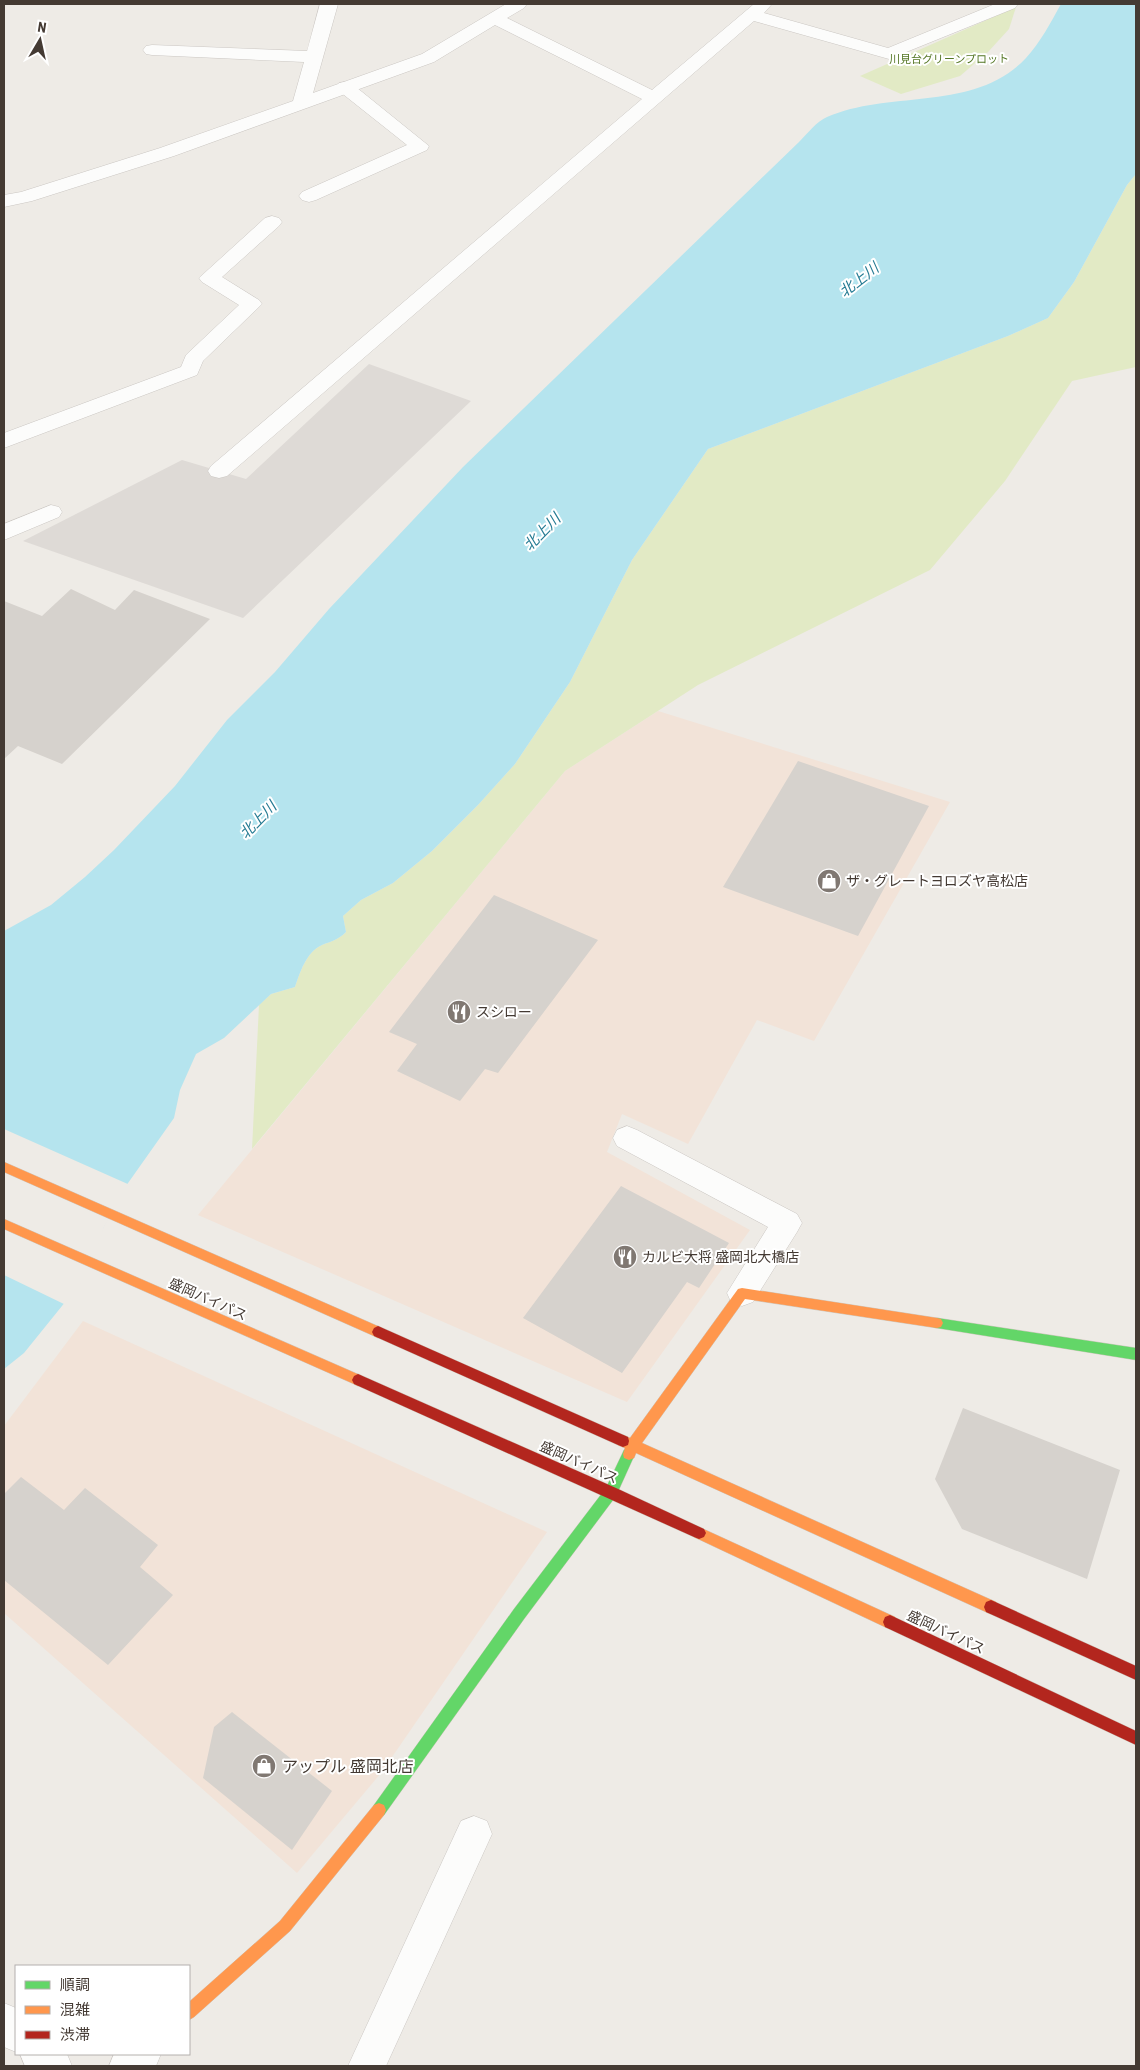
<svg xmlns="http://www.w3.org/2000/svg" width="1140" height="2070" viewBox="0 0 1140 2070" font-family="'Roboto Condensed','Noto Sans JP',sans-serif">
<rect width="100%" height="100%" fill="#eeebe6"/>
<g fill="#f2e3d8">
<polygon points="658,711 950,802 814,1041 757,1020 688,1144 622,1114 607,1152 750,1230 627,1402 198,1215 565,771"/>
<polygon points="83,1321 547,1532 381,1773 297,1873 4,1613 4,1426"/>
</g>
<g fill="#e2eac5">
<polygon points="1016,7 1009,29 988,52 960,76 901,94 860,76"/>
<path d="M1136,174V367L1072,381L1005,481L930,570L698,685L565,771L252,1149L259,1005L271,994L295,987C300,973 306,952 322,945C332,941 338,940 346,932L343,916L361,900L393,883L432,851L478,805L515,764L570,682L632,560L708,449L1008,336L1048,318L1074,282L1127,185Z"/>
</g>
<polygon fill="#dedad6" points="369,364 471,401 243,618 23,541 182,460 246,479"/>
<path fill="#b5e4ee" d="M1061,4H1136V174L1127,185L1074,282L1048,318L1008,336L708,449L632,560L570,682L515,764L478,805L432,851L393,883L361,900L343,916L346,932C338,940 332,941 322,945C306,952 300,973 295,987L271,994L224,1038L196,1054L180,1090L174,1118L121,1193L66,1301L24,1353L4,1369V931L51,905L85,877L114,850L175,786L227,720L275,672L329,609L463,467L799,142C807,134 817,121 827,117C891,89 974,113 1026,58C1040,43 1051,22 1061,4Z"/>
<polygon fill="#eeebe6" points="4,1129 130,1185 104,1227 91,1268 66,1305 4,1275"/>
<g fill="#d6d2cd">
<polygon points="71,589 115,610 134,590 210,619 62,764 18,746 4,759 4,601 42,616"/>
<polygon points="798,761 929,806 858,936 723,887"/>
<polygon points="494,895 598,940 498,1073 485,1069 460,1101 397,1071 417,1044 389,1032"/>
<polygon points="621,1186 729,1243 699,1288 687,1282 622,1373 523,1318"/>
<polygon points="963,1408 1120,1470 1087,1579 962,1529 935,1479"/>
<polygon points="21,1477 64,1510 85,1488 158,1545 140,1567 173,1595 108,1665 4,1580 4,1494"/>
<polygon points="232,1712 332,1791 292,1850 203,1778 214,1727"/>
</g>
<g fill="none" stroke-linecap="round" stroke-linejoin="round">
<g stroke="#cbc7c3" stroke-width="1">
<g id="lane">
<polygon points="345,82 351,83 429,146 427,150 316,200 309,202 302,200 299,196 302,192 407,145 339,91 336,87 339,83"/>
<polygon points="474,1816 487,1821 492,1834 386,2066 348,2066 461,1821"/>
<polygon points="4,2003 16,2008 16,2052 4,2047"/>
<polygon points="20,2054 67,2054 72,2066 25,2066"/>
</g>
</g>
<g stroke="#cbc7c3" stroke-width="1">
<g id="street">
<polygon points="320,4 338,4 313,93 422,54 506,4 527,4 524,8 507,18 652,90 754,4 772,4 764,13 888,48 995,4 1018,4 1015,8 889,59 754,21 227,476 219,478 211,476 208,471 211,466 642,99 495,25 434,62 174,156 32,201 4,207 4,195 21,192 160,148 293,101 304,62 152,55 146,54 143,50 146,46 152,45 307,51"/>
<polygon points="272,216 279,218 282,222 279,226 222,277 259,300 262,304 203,361 197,375 4,448 4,433 181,367 186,355 239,305 202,282 199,278 265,218"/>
<polygon points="51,505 59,507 62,512 59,517 4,540 4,524"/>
<polygon points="627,1126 637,1130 797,1214 802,1223 797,1232 753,1302 742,1306 731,1302 727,1293 768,1227 617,1146 613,1138 617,1130"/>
<polygon points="114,2054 161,2054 156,2066 109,2066"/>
</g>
</g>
<g stroke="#cfc8be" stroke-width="1">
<g id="fast">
<polygon points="937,1318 1136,1348 1136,1360 937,1328 933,1327 931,1323 933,1319"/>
<polygon points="629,1448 634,1450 635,1454 616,1496 524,1619 384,1815 379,1817 374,1815 372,1810 374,1805 514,1609 606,1488 624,1450"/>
</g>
</g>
<g stroke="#cfc8be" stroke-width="1">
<g id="slow">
<polygon points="4,1162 382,1328 384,1332 382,1336 378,1338 374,1336 4,1172"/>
<polygon points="4,1219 362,1376 364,1380 362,1384 358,1386 354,1384 4,1229"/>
<polygon points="742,1288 937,1318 941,1319 943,1323 941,1327 937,1328 745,1299 642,1443 996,1602 998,1607 996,1612 991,1614 986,1612 636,1453 634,1458 629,1460 624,1458 623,1454 625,1448 618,1445 617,1441 618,1437 623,1435 630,1438 738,1289"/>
<polygon points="699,1527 895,1617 897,1622 895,1627 890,1629 885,1627 694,1537 692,1533 694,1529"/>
<polygon points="379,1803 384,1805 386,1810 384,1815 290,1931 194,2017 189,2020 189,2002 280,1921 374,1805"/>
</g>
</g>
<g stroke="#cfc8be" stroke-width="1">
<g id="jam">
<polygon points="378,1326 628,1437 629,1441 628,1445 623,1447 618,1445 374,1336 372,1332 374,1328"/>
<polygon points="358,1374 616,1488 704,1529 706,1533 704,1537 699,1539 694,1537 354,1384 352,1380 354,1376"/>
<polygon points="991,1600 1136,1666 1136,1680 986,1612 984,1607 986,1602"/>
<polygon points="890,1615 1136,1731 1136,1745 885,1627 883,1622 885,1617"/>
</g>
</g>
<use href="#lane" fill="#fcfcfb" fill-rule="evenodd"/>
<use href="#street" fill="#fcfcfb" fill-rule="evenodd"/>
<use href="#fast" fill="#63d668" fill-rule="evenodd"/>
<use href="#slow" fill="#ff974d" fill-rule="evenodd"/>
<use href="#jam" fill="#b3261e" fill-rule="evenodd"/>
</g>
<defs>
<g id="shop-disc" transform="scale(1.25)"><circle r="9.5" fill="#807872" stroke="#fff"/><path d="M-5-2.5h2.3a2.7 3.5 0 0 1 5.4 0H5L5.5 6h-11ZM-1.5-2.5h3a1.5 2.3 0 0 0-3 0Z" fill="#fff"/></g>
<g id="restaurant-disc" transform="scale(1.25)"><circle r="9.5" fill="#807872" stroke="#fff"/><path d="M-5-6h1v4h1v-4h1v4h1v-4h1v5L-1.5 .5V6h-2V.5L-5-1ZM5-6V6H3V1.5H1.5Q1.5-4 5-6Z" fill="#fff"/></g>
</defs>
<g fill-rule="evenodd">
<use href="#shop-disc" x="829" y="881"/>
<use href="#restaurant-disc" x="459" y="1012"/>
<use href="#restaurant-disc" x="625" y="1257"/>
<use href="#shop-disc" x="264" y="1766"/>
</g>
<g text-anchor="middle" stroke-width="4" stroke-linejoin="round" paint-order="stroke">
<g font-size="11" fill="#557725" stroke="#fff">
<text x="949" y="63">川見台グリーンプロット</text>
</g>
<g font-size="14" fill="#443a33" stroke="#fff" text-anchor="start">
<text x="846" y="886">ザ・グレートヨロズヤ高松店</text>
<text x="476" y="1017">スシロー</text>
<text x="642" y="1262">カルビ大将 盛岡北大橋店</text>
</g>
<g font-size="14" fill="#443a33" stroke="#fff">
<text transform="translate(208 1299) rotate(24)" y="5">盛岡バイパス</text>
<text transform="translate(579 1462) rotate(24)" y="5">盛岡バイパス</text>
<text transform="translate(946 1632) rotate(25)" y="5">盛岡バイパス</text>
</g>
<g font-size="15" font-style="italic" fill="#257b93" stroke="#fff">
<text transform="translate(859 280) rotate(-38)" y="5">北上川</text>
<text transform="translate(542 532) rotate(-45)" y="5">北上川</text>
<text transform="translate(258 820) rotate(-45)" y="5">北上川</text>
</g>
<g font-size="16" fill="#443a33" stroke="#fff" text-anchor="start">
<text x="282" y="1772">アップル 盛岡北店</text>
</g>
</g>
<rect width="1140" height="2070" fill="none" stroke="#443a33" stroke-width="10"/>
<rect x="15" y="1965" width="175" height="90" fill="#ffffff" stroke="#b4b0ad"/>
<rect x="25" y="1981" width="25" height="8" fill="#63d668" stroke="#b4b0ad"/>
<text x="60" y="1990" font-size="15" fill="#443a33">順調</text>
<rect x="25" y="2006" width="25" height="8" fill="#ff974d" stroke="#b4b0ad"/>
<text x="60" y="2015" font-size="15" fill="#443a33">混雑</text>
<rect x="25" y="2031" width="25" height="8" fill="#b3261e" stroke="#b4b0ad"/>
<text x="60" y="2040" font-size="15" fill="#443a33">渋滞</text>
<g transform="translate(40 40) rotate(9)" stroke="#ffffff" stroke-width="4" paint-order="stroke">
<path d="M0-4L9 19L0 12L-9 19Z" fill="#443a33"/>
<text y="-8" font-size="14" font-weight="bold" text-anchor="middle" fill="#443a33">N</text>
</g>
</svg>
